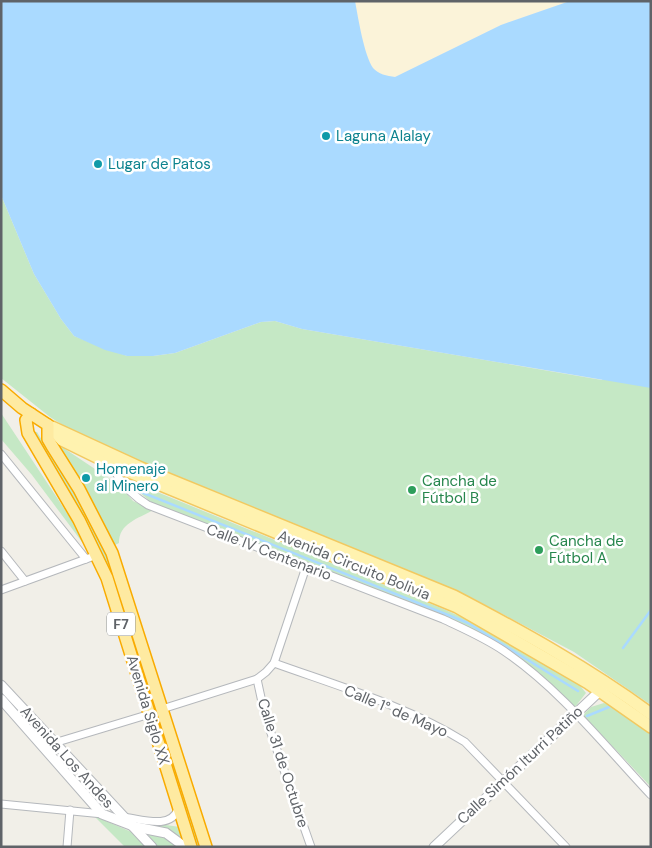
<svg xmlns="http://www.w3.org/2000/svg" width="652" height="848" viewBox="0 0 652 848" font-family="'DM Sans',sans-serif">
<rect width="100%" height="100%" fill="#f1efe8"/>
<g fill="#c5e8c5">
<polygon points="1,195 34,274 61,319 74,336 127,356 153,356 175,353 261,322 275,321 302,329 602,380 651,269 651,705 574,652 472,598 85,439 50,417 1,378"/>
<polygon points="1,413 85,540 85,543 82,542 32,475 1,439"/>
<polygon points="35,432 37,432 83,507 115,570 200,847 195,847 109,573"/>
<path d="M62,447L119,485L133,501L153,510C138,519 119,523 119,543L113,546L60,448Z"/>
<polygon points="135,483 441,608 473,622 578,683 586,693 575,707 520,657 486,636 440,615 151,502 132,486"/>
<polygon points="604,703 615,707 651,734 651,787 583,715 591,707"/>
<polygon points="94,816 134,833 147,847 125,847"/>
<polygon points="138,821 180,827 185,842 172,832 135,824"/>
<polygon points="148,834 170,839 180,847 155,847"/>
</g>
<path fill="#fbf3d9" d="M355,1H570L501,25L395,77C387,76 378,74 373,68C364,55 358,17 355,1Z"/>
<path fill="#aadaff" d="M1,1H355C358,17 364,55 373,68C378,74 387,76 395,77L501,25L570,1H651V388L302,329L275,321L261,322L175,353L153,356H127L105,350L74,336L61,319L34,274L1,195Z"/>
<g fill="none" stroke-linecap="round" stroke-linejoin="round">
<g stroke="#aadaff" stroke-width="2.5">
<polyline points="141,492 468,623 578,691"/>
<polyline points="623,648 651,610"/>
<polyline points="587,716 609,707"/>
</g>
<g stroke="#b5b8bc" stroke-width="9">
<g id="minor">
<polyline points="1,454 86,559"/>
<path d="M119,464L116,473C122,485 136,498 148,505L443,619C464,629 485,638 504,651C561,690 604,745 651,795"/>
<polyline points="1,551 25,581"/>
<polyline points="1,590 97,555"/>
<path d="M274,663C338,686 407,706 465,742L566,847"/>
<polyline points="257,679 265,716 311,847"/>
<polyline points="162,709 257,679 266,672 274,663 306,567"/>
<polyline points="54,743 150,714"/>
<polyline points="1,804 103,814"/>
<path d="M123,817C141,819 171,830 178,809"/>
<polyline points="67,847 70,810"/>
</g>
</g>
<g stroke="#b5b8bc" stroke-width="11">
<g id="tertiary">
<polyline points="1,685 152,847"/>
<polyline points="1,699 102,814 136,827 166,833 185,847"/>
<polyline points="434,847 603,688"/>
</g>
</g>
<g stroke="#f2c960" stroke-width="14">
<g id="primary">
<polyline points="48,425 62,440 117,467 457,607 588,683 651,727"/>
<path d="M52,427L141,468L454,596C521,631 590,669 651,714"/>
</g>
</g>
<g stroke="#f9ab00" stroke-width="14">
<g id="trunk">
<polyline points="1,390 22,408 48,425 48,439 52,446 79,489 112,553 206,847"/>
<polyline points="31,414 26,420 28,433 79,520 107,578 191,847"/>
</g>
</g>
<use href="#minor" stroke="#fff" stroke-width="7"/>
<use href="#tertiary" stroke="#fff" stroke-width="9"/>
<use href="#primary" stroke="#fff2af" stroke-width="11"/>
<use href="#trunk" stroke="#feeaa1" stroke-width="11"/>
</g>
<g fill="#0f9aa8" stroke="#fff" stroke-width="2">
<circle cx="326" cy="136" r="5"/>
<circle cx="98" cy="164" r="5"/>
<circle cx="86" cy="478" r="5"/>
</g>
<g fill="#2e9e5b" stroke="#fff" stroke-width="2">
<circle cx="412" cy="490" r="5"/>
<circle cx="539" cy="550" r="5"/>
</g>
<g text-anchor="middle" stroke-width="5" stroke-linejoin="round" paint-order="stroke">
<rect fill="#fff" stroke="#8f9295" stroke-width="1" x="107" y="612.5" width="28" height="23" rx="4"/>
<g font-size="14" font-weight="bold" fill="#5f6368">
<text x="121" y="629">F7</text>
</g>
<g font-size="15" fill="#0d838f" stroke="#fff" text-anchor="start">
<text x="336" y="141">Laguna Alalay</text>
<text x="108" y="169">Lugar de Patos</text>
<text x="96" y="474">Homenaje<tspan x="96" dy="17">al Minero</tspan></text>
</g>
<g font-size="15" fill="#27864d" stroke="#fff" text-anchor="start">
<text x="422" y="486">Cancha de<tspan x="422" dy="17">Fútbol B</tspan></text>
<text x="549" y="546">Cancha de<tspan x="549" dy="17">Fútbol A</tspan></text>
</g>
<g font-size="15" fill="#5f6368" stroke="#fff">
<text transform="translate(269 552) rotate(21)" y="5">Calle IV Centenario</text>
<text transform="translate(354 565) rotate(22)" y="5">Avenida Circuito Bolivia</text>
<text transform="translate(148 710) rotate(73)" y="5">Avenida Siglo XX</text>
<text transform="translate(396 711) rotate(23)" y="5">Calle 1° de Mayo</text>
<text transform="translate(67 757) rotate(48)" y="5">Avenida Los Andes</text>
<text transform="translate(283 763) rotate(72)" y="5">Calle 31 de Octubre</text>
<text transform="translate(520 765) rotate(-43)" y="5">Calle Simón Iturri Patiño</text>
</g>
</g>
<rect width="652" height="848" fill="none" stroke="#5f6368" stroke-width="5"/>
</svg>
